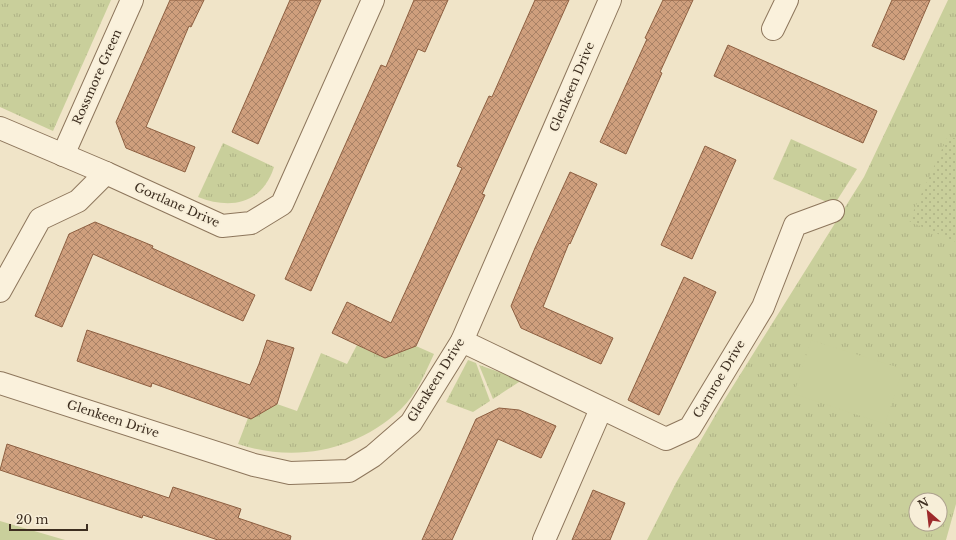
<svg xmlns="http://www.w3.org/2000/svg" width="956" height="540" viewBox="0 0 956 540" font-family="'Libre Baskerville',serif">
<defs>
<pattern id="grass-tufts" width="24" height="20" patternUnits="userSpaceOnUse"><rect width="24" height="20" fill="#c9cf9b"/><path d="M3 7l-1-3M5 7V3M7 7l1-3M15 17l-1-3M17 17v-4M19 17l1-3" fill="none" stroke="#aeb285"/></pattern>
<pattern id="park-dots" width="8" height="8" patternUnits="userSpaceOnUse"><rect width="8" height="8" fill="#c9cf9b"/><path d="M2 2h.1M6 6h.1" fill="none" stroke="#aeb285" stroke-width="1.8" stroke-linecap="round"/></pattern>
<pattern id="building-cross-hatch" width="8" height="8" patternUnits="userSpaceOnUse"><rect width="8" height="8" fill="#cf9f7d"/><path d="M0 0l8 8M0 8l8-8" fill="none" stroke="#a98266"/></pattern>
</defs>
<rect width="100%" height="100%" fill="#f0e4c8"/>
<g fill="url(#grass-tufts)" fill-rule="evenodd">
<polygon points="0,0 111,0 53,131 0,107"/>
<path d="M948,0H956V504L946,540H647L676,483L723,402L864,177ZM916,500H940V524H916Z"/>
<polygon points="791,139 857,169 834,205 773,179"/>
<path d="M223,143L274,167C262,204 231,210 198,197Z"/>
<path d="M357,345L385,358L416,346L434,354C425,373 417,394 401,409C357,451 295,463 238,444L248,418L277,404L297,411L321,353L347,364Z"/>
<polygon points="468,360 476,363 490,401 473,412 446,402"/>
<polygon points="479,365 522,380 493,399"/>
</g>
<polygon fill="url(#park-dots)" points="948,136 956,139 956,242 909,221"/>
<g fill="#c9cf9b">
<polygon points="811,340 903,369 885,424 794,394"/>
<polygon points="0,521 65,540 0,540"/>
</g>
<g fill="url(#building-cross-hatch)" stroke="#8d5f41">
<polygon points="170,0 204,0 191,27 189,26 146,127 195,147 185,172 126,148 116,122"/>
<polygon points="290,0 321,0 258,144 232,132"/>
<polygon points="414,0 448,0 425,52 418,49 311,291 285,279 381,65 386,67"/>
<polygon points="535,0 569,0 482,194 485,195 416,346 385,358 332,333 347,302 391,323 462,168 457,166 489,96 492,97"/>
<polygon points="663,0 693,0 660,72 662,73 626,154 600,142 647,39 645,38"/>
<polygon points="892,0 930,0 904,60 872,46"/>
<polygon points="728,45 877,111 863,143 714,76"/>
<polygon points="705,146 736,160 692,259 661,245"/>
<polygon points="570,172 597,184 570,244 569,243 543,307 613,338 601,364 521,328 511,306 535,248"/>
<polygon points="95,222 153,246 152,248 255,295 243,321 93,254 62,327 35,316 69,234"/>
<polygon points="684,277 716,292 659,415 628,400"/>
<polygon points="87,330 250,385 259,364 267,340 294,348 277,404 251,419 152,383 151,387 77,361"/>
<polygon points="499,408 519,410 556,426 541,458 498,439 452,540 422,540 476,419"/>
<polygon points="7,444 169,498 173,487 241,509 238,518 291,536 290,540 218,540 143,515 142,518 0,470"/>
<polygon points="593,490 625,503 610,540 572,540"/>
</g>
<g fill="none" stroke-linecap="round" stroke-linejoin="round">
<g stroke="#8d765c" stroke-width="24">
<g id="minor">
<polyline points="773,29 787,0"/>
<polyline points="0,128 106,173 222,226 251,223 282,204 373,0"/>
<polyline points="63,155 132,0"/>
<polyline points="0,291 40,219 78,201 106,173"/>
<polyline points="462,341 666,439 690,428 763,307 795,225 833,211"/>
<polyline points="0,383 254,465 290,473 349,471 373,456 411,423 462,341 610,0"/>
<polyline points="544,540 601,409"/>
</g>
</g>
<use href="#minor" stroke="#faf1dc" stroke-width="22"/>
</g>
<g text-anchor="middle" stroke-width="3.5" stroke-linejoin="round" paint-order="stroke">
<g font-size="12" fill="#3d2e20" stroke="#f7eed8">
<text transform="translate(97 77) rotate(-66)" y="4">Rossmore Green</text>
<text transform="translate(572 87) rotate(-67)" y="4">Glenkeen Drive</text>
<text transform="translate(177 205) rotate(24)" y="4">Gortlane Drive</text>
<text transform="translate(719 379) rotate(-59)" y="4">Carnroe Drive</text>
<text transform="translate(436 380) rotate(-58)" y="4">Glenkeen Drive</text>
<text transform="translate(113 419) rotate(18)" y="4">Glenkeen Drive</text>
</g>
</g>
<g transform="translate(928 512) rotate(332)"><circle r="19" fill="#f7eed8" stroke="#ada18e"/>
<path d="M0-3L7 15L0 10L-7 15Z" fill="#9e2a2b"/>
<text y="-6" font-size="11" font-weight="bold" text-anchor="middle" fill="#3d2e20">N</text>
</g>
<path d="M10 524v6h77v-6" fill="none" stroke="#3d2e20" stroke-width="2"/>
<text x="16" y="524" font-size="12" fill="#3d2e20" stroke="#f7eed8" stroke-width="3" paint-order="stroke">20 m</text>
</svg>
